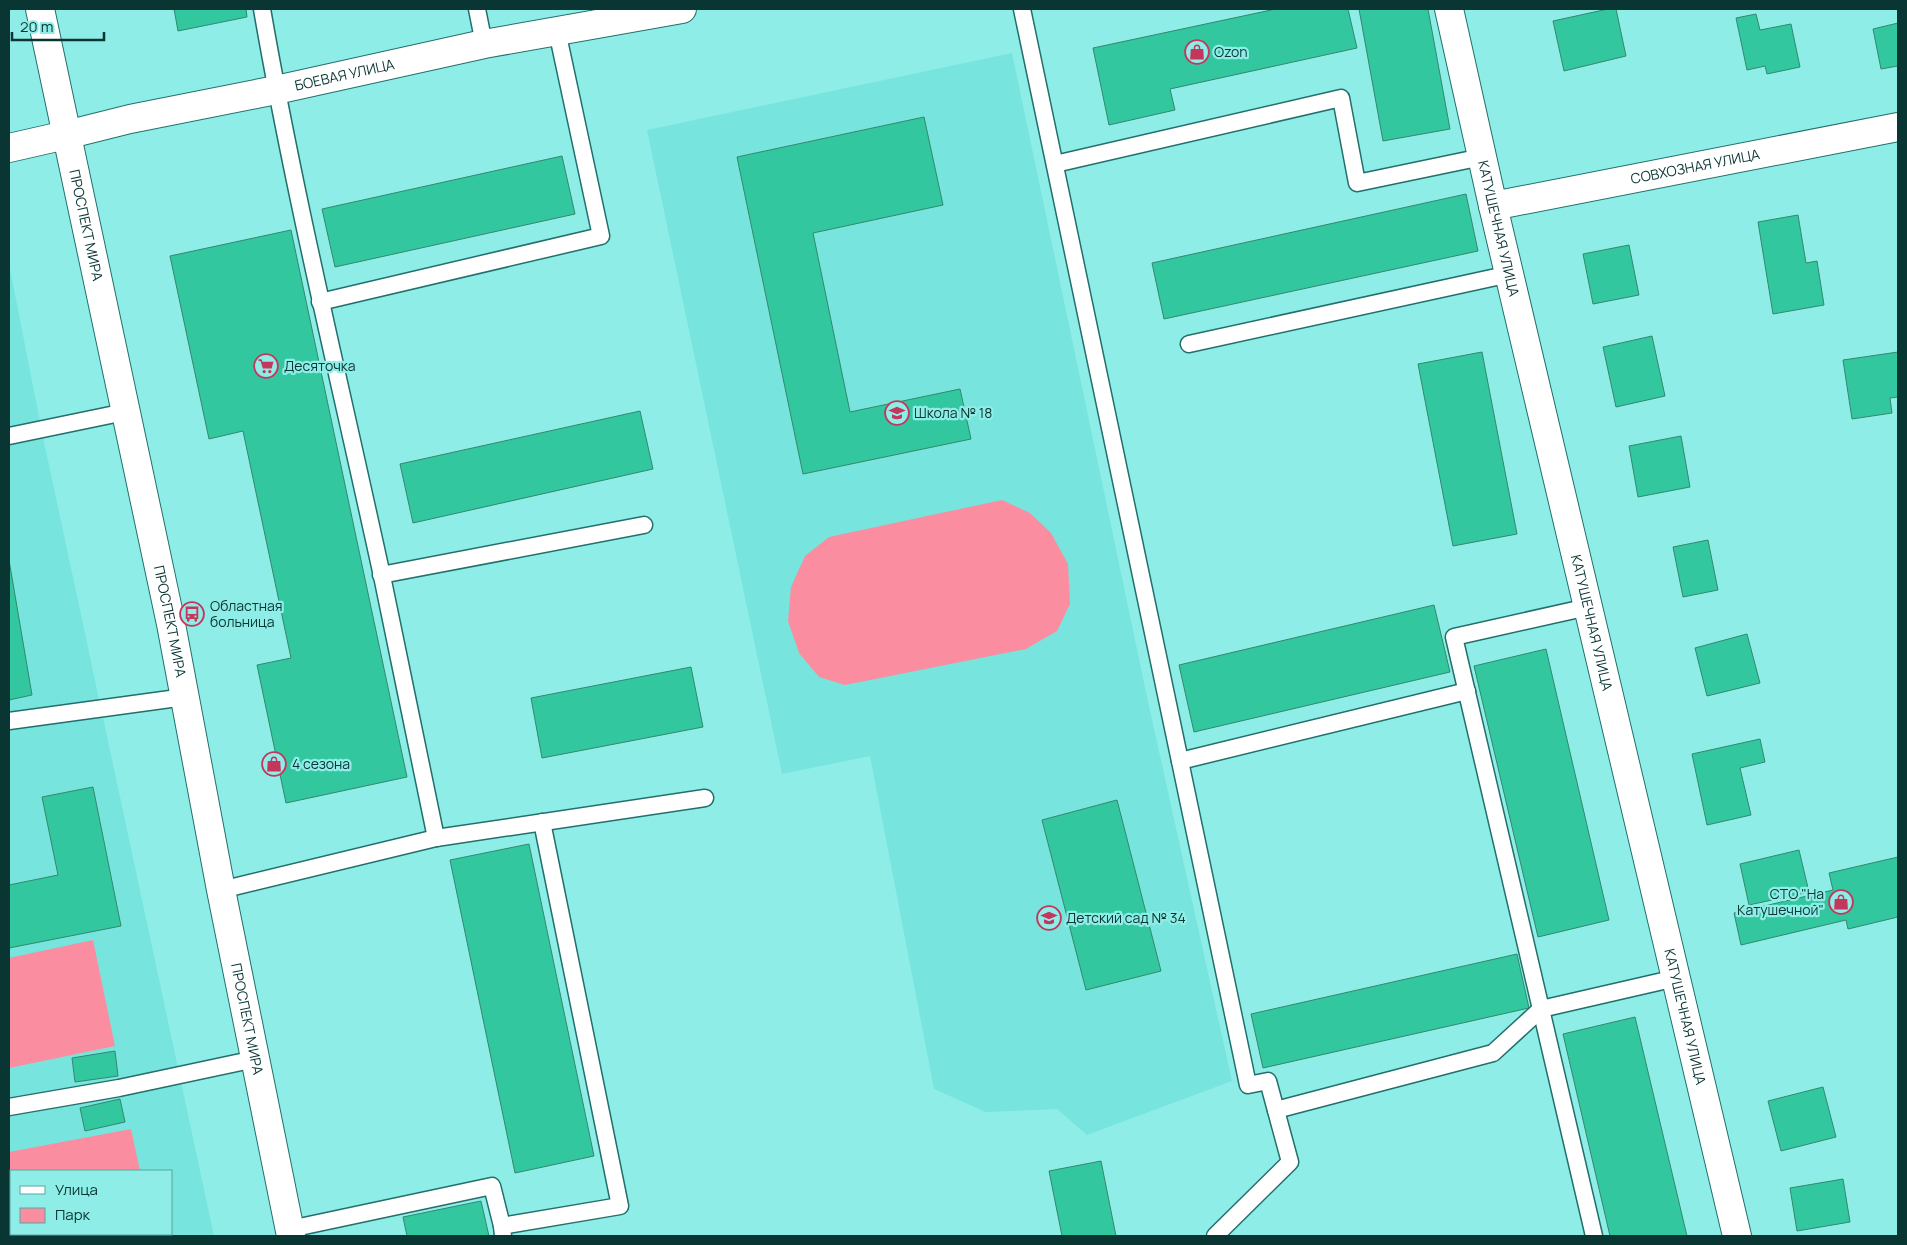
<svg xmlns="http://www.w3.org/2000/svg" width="1907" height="1245" viewBox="0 0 1907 1245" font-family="Manrope,sans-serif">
<rect width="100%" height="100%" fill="#8eeee7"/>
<g fill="#77e4dd" fill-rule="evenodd">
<polygon points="1012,53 1147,697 1232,1081 1087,1135 1057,1109 986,1112 934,1089 870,756 782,774 647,130"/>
<path d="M9,264L44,442L214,1236H9ZM11,1171H171V1234H11Z"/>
</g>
<g fill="#fa8ea0">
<polygon points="1002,500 1030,513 1051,533 1068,564 1070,604 1057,631 1026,649 845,685 819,677 799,653 788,621 791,587 805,556 829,537"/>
<polygon points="93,940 115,1046 9,1068 9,958"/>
<polygon points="131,1129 140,1171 11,1171 11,1234 132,1234 120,1236 9,1236 9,1152"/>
</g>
<g fill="#33c79f" stroke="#33886e">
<polygon points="174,9 246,9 247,17 178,31"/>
<polygon points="1276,9 1348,9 1357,48 1170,89 1175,110 1109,125 1093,48"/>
<polygon points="1359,9 1428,9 1450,129 1383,141"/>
<polygon points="1608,9 1616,9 1626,56 1564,71 1553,21"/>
<polygon points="1756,14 1760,30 1791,24 1800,67 1767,74 1765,66 1747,70 1736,18"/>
<polygon points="1898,23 1898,66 1881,69 1873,29"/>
<polygon points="924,117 943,205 813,233 850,412 960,389 971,439 803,474 737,157"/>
<polygon points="562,156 575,214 335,267 322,209"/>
<polygon points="1466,194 1478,251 1164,319 1152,263"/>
<polygon points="1798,215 1806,263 1817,261 1824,305 1773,314 1758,222"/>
<polygon points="291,230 407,777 286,803 257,665 291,658 243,431 209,439 170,256"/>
<polygon points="1629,245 1639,295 1593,304 1583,254"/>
<polygon points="1652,336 1665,396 1616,407 1603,347"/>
<polygon points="1482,352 1517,534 1453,546 1418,364"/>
<polygon points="1898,352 1898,397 1890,398 1892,413 1852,419 1843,360"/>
<polygon points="640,411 653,469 413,523 400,464"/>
<polygon points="1681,436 1690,487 1638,497 1629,446"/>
<polygon points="1708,540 1718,590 1683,597 1673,547"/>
<polygon points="9,560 32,695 9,700"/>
<polygon points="1434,605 1450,672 1194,732 1179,665"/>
<polygon points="1747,634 1760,683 1707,696 1695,648"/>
<polygon points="1546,649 1609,920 1538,937 1474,666"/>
<polygon points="691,667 703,727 542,758 531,698"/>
<polygon points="1760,739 1765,762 1740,768 1751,815 1707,825 1692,754"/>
<polygon points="93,787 121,926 9,948 9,885 58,875 42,797"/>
<polygon points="1117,800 1161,971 1086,990 1042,820"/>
<polygon points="529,844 594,1156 515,1173 450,860"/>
<polygon points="1799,850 1809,892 1749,905 1740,864"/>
<polygon points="1898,857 1898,917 1848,929 1846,920 1741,945 1734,913 1833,890 1829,873"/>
<polygon points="1517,954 1529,1008 1263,1068 1251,1014"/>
<polygon points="1635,1017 1687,1236 1610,1236 1563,1034"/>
<polygon points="115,1051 118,1076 75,1082 72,1058"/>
<polygon points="1823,1087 1836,1137 1781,1151 1768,1101"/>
<polygon points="120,1099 125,1122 85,1131 80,1108"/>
<polygon points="1101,1161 1116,1236 1062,1236 1049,1171"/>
<polygon points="1843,1179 1850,1222 1797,1231 1790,1188"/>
<polygon points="481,1201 489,1236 407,1236 403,1217"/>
</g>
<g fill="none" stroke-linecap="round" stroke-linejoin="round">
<g stroke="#236f6b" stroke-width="19">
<g id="lane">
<path d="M262,9C295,199 341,387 382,576C400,663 418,751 436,838"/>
<polyline points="477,9 484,44"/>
<polyline points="1022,9 1248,1085 1268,1081 1290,1162 1215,1236"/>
<polyline points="1055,164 1341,98 1357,183 1482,157"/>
<polyline points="320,302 601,236 557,31"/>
<polyline points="1189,344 1510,274"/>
<polyline points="9,436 125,412"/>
<polyline points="381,575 644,525"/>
<polyline points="1588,607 1454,637 1594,1236"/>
<polyline points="9,721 185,697"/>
<polyline points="1180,761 1467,691"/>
<polyline points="221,890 436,838 705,798"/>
<polyline points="9,1107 119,1088 255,1059"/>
<polyline points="1276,1110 1493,1053 1541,1009 1676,978"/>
<polyline points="290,1229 492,1186 502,1226"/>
<polyline points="503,1236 502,1226 620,1206 542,822"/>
</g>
</g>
<g stroke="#236f6b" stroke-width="30">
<g id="street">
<path id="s1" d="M1449,9L1493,206L1737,1236"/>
<path id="s2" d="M66,135L130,119L276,90L484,44L682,9"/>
<path id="s3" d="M1493,206L1898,127"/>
</g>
</g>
<g stroke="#236f6b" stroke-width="30">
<polyline id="secondary" points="9,148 66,135"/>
</g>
<g stroke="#236f6b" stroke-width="30">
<g id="primary">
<path id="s4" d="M40,9L171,624L221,890L291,1236"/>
</g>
</g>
<use href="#lane" stroke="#fff" stroke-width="16"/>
<use href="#street" stroke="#fff" stroke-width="28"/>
<use href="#secondary" stroke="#fff" stroke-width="28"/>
<use href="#primary" stroke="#fff" stroke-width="28"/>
</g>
<defs>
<g id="shop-ring" transform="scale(1.25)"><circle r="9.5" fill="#8eeee7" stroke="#c5365c" stroke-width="1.5"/><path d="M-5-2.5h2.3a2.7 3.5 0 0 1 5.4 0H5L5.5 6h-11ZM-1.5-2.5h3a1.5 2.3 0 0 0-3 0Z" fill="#c5365c"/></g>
<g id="supermarket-ring" transform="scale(1.25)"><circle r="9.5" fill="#8eeee7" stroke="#c5365c" stroke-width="1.5"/><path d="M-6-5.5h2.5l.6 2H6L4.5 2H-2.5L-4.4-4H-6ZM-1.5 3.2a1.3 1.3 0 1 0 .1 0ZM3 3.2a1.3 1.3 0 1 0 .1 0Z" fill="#c5365c"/></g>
<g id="school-ring" transform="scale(1.25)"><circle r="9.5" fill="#8eeee7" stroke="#c5365c" stroke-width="1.5"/><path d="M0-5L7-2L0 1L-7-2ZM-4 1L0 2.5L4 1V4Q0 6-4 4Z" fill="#c5365c"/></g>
<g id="bus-ring" transform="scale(1.25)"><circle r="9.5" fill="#8eeee7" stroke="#c5365c" stroke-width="1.5"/><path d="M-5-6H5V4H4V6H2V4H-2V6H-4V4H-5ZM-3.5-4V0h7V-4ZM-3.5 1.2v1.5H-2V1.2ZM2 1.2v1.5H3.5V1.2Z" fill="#c5365c"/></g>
</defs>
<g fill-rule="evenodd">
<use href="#shop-ring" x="1197" y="52"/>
<use href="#supermarket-ring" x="266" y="366"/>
<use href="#school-ring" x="897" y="413"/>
<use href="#bus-ring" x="192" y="614"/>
<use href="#shop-ring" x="274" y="764"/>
<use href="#shop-ring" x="1841" y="902"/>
<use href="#school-ring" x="1049" y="918"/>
</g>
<g text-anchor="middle" stroke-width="4.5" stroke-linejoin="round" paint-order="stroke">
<g font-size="14" fill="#093532" stroke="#8eeee7" text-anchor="start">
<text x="1214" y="57">Ozon</text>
<text x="284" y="371">Десяточка</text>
<text x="914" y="418">Школа № 18</text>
<text x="210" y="611">Областная<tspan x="210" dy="16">больница</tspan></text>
<text x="292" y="769">4 сезона</text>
<text x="1824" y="899" text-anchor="end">СТО "На<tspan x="1824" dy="16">Катушечной"</tspan></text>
<text x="1066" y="923">Детский сад № 34</text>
</g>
<g font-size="14" fill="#093532" stroke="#8eeee7">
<text dy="5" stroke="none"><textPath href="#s2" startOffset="285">БОЕВАЯ УЛИЦА</textPath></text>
<text dy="5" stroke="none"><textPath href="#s3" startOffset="206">СОВХОЗНАЯ УЛИЦА</textPath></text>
<text dy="5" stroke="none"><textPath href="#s4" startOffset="221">ПРОСПЕКТ МИРА</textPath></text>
<text dy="5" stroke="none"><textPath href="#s1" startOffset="225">КАТУШЕЧНАЯ УЛИЦА</textPath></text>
<text dy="5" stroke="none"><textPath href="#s4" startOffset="626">ПРОСПЕКТ МИРА</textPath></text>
<text dy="5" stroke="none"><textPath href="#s1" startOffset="630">КАТУШЕЧНАЯ УЛИЦА</textPath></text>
<text dy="5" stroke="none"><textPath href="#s1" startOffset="1035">КАТУШЕЧНАЯ УЛИЦА</textPath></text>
<text dy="5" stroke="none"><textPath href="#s4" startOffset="1031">ПРОСПЕКТ МИРА</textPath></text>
</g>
</g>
<rect width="1907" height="1245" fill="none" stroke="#093532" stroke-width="20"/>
<rect x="10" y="1170" width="162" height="65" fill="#8eeee7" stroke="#59a49f"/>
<rect x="20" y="1186" width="25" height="8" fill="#ffffff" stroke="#59a49f"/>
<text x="55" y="1195" font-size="15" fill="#093532">Улица</text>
<rect x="20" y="1208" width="25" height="15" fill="#fa8ea0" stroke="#59a49f"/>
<text x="55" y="1220" font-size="15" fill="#093532">Парк</text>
<path d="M12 32v8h92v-8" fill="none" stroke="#093532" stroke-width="2.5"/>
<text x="20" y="32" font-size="15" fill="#093532" stroke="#8eeee7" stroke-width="4" paint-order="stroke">20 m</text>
</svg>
